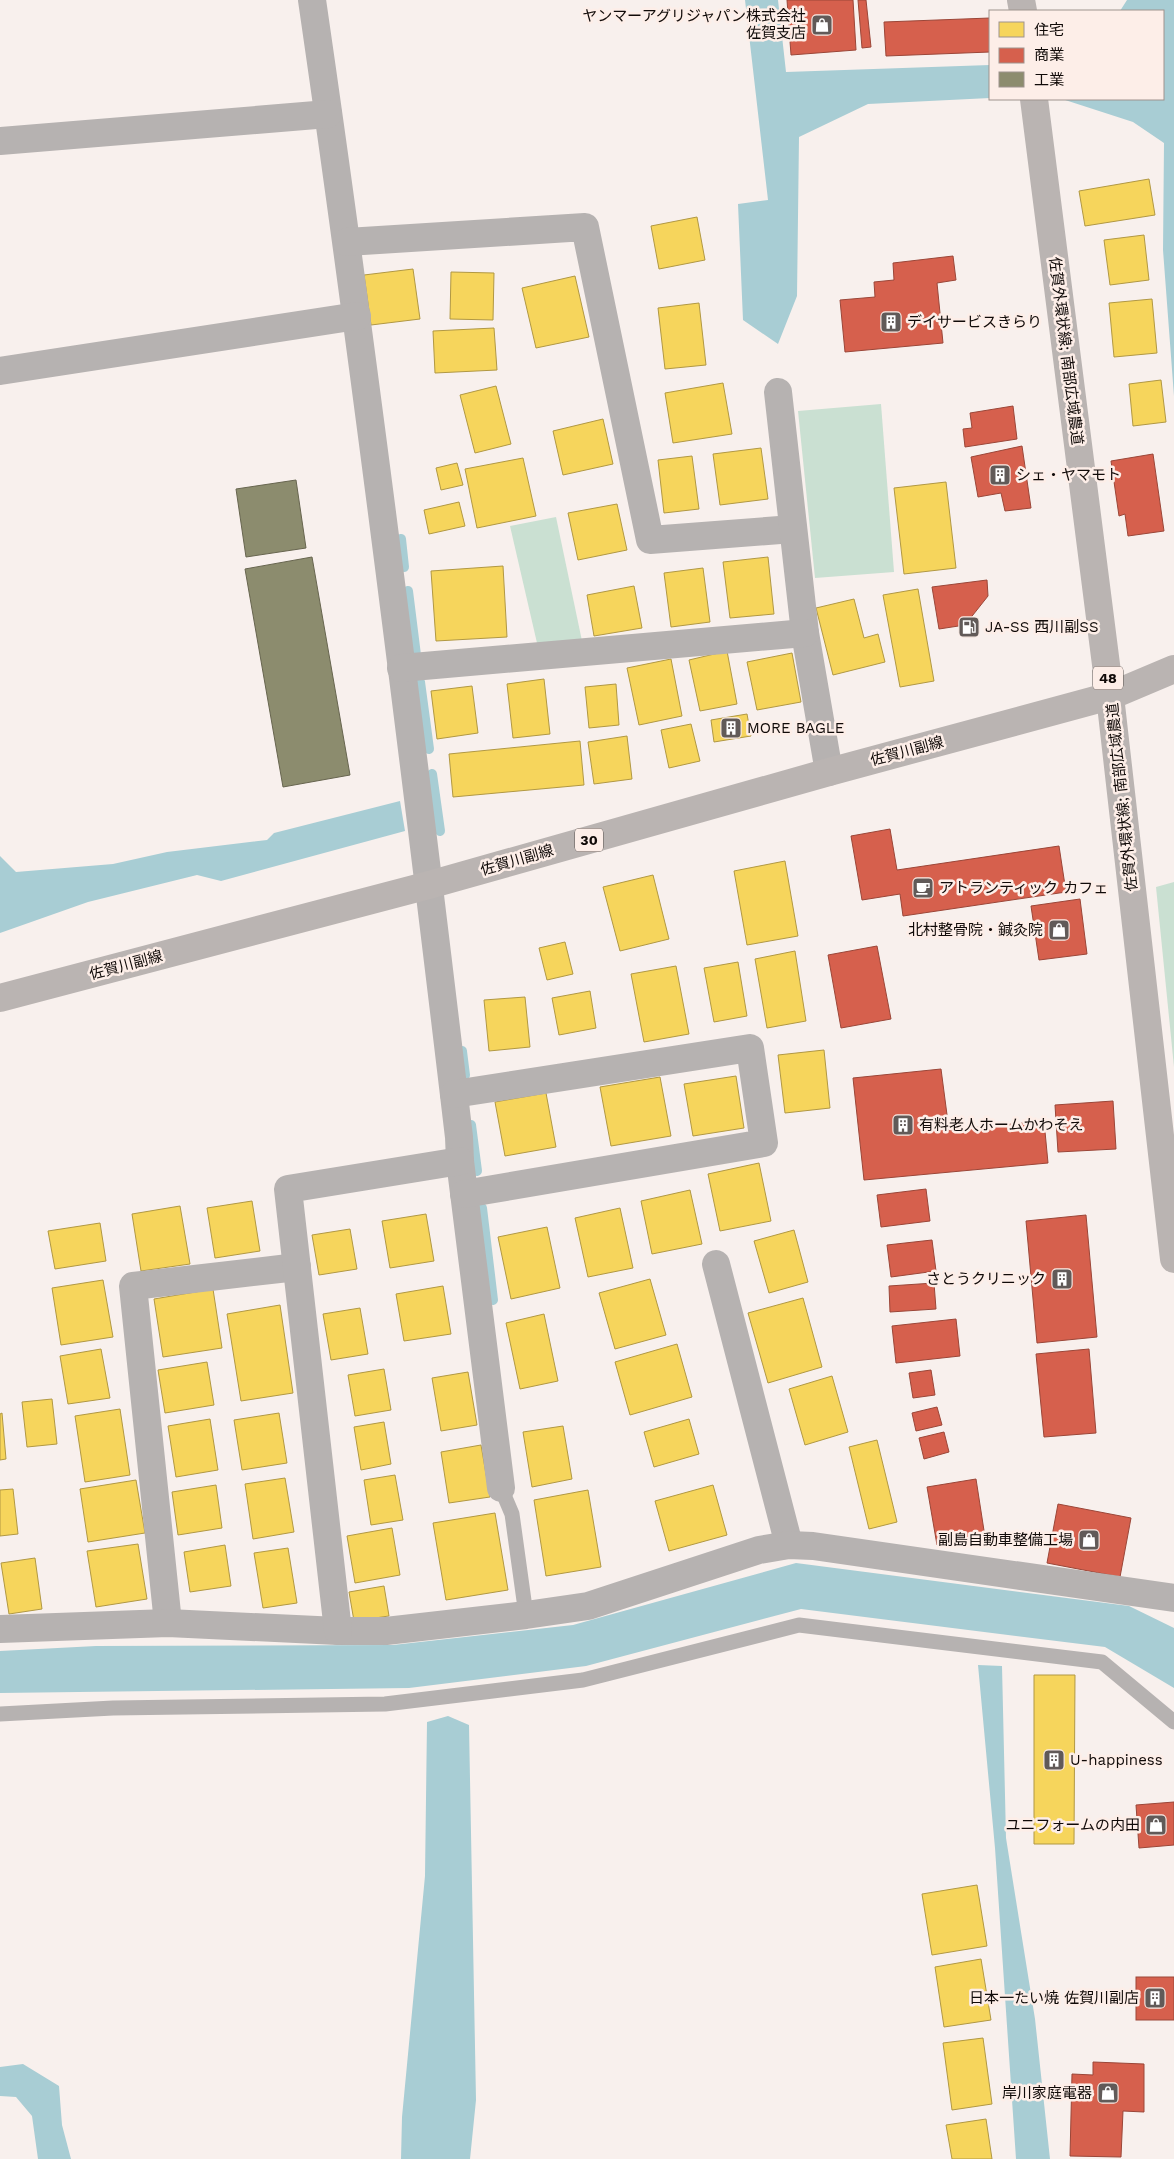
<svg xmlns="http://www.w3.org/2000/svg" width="1174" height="2159" viewBox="0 0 1174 2159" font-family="'Work Sans','Noto Sans JP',sans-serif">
<rect width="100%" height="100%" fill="#f8f0ed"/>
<g fill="#cae0d2">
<polygon points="881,404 894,572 815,578 798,411"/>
<polygon points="556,517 582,641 537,643 510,526"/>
<polygon points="1174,882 1174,1067 1156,887"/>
</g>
<g fill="#a8cdd4">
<polygon points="745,0 778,0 786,72 990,65 990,98 868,104 799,137 797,296 778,344 743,320 738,204 768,200"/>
<polygon points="1127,0 1174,0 1174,396 1163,250 1164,143 1133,122 1062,99 1163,99 1163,11 1120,11"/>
<polygon points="400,801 405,831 221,881 197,875 88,902 0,933 0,856 16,872 113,864 167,852 267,840 274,833"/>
<polygon points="796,1563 1129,1606 1174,1628 1174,1688 1105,1647 801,1609 586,1666 409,1688 0,1693 0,1651 96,1646 393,1645 573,1625"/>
<polygon points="978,1665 1002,1666 1006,1838 1035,2019 1050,2159 1016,2159 995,1848"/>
<polygon points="448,1716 469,1725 476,2100 470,2159 401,2159 402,2117 425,1876 427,1722"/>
<polygon points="23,2064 59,2086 62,2125 71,2159 38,2159 32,2116 16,2097 0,2096 0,2067"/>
</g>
<g fill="#f6d55c" stroke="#b19843">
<polygon points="1149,179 1155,215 1085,226 1079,191"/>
<polygon points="697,217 705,260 659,269 651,226"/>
<polygon points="1144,235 1149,280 1110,285 1104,240"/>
<polygon points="413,269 420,319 371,325 364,275"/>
<polygon points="451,272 494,273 493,320 450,319"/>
<polygon points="575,276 589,337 536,348 522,288"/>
<polygon points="1152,299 1157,353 1114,357 1109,303"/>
<polygon points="699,303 706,365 665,369 658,308"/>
<polygon points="494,328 497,370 435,373 433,331"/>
<polygon points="1161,380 1166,422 1133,426 1129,384"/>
<polygon points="723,383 732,434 673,443 665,393"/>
<polygon points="496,386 511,444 475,453 460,395"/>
<polygon points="603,419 613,464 563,475 553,431"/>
<polygon points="761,448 768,499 720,505 713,454"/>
<polygon points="692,456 699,509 664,513 658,460"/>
<polygon points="523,458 536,516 477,528 465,469"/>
<polygon points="457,463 463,485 441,490 436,468"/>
<polygon points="946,482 956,568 904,574 894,488"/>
<polygon points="459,502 465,526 429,534 424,510"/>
<polygon points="617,504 627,550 578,560 568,513"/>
<polygon points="768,557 774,614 730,618 723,562"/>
<polygon points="503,566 507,637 436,641 431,571"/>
<polygon points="703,568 710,622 671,627 664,573"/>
<polygon points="634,586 642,628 594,636 587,595"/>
<polygon points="918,589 934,681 900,687 883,595"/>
<polygon points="854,599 864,638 878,634 885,662 833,675 816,608"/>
<polygon points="727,651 737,704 700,711 689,660"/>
<polygon points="792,653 801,702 757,710 747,662"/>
<polygon points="671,659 682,716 639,725 627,668"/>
<polygon points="544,679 550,734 513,738 507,684"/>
<polygon points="616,684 619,725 589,728 585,687"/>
<polygon points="472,686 478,733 437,739 431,691"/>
<polygon points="747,714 751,736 714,742 711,720"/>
<polygon points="691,724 700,761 669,768 661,730"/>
<polygon points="627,736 632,779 594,784 588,742"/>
<polygon points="580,741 584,785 453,797 449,754"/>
<polygon points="785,861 798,936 747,945 734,871"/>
<polygon points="653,875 669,939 620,951 603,887"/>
<polygon points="565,942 573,974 547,980 539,948"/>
<polygon points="795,951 806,1021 767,1028 755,959"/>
<polygon points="738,962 747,1016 714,1022 704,968"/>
<polygon points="676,966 689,1034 644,1042 631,974"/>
<polygon points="590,991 596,1028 559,1035 552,998"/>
<polygon points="525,997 530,1047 489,1051 484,1000"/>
<polygon points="824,1050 830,1108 785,1113 778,1055"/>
<polygon points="736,1076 744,1128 693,1136 684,1084"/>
<polygon points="660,1077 671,1136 611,1146 600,1087"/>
<polygon points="546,1093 556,1147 505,1156 495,1102"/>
<polygon points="759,1163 771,1221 720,1231 708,1174"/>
<polygon points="690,1190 702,1244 652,1254 641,1201"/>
<polygon points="252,1201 260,1251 215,1258 207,1208"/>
<polygon points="180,1206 190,1264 141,1271 132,1214"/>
<polygon points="620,1208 633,1268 588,1277 575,1218"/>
<polygon points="426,1214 434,1261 390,1268 382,1221"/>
<polygon points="100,1223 106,1261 55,1269 48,1231"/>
<polygon points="547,1227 560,1288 511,1299 498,1237"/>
<polygon points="350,1229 357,1269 319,1275 312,1235"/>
<polygon points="794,1230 808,1282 769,1293 754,1241"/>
<polygon points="650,1279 666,1335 615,1349 599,1293"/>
<polygon points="103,1280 113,1337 61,1345 52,1288"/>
<polygon points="443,1286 451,1334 404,1341 396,1294"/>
<polygon points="213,1289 222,1348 163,1357 154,1299"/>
<polygon points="803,1298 822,1367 768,1383 748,1313"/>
<polygon points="280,1305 293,1393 241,1401 227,1314"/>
<polygon points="360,1308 368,1354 331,1360 323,1314"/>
<polygon points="544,1314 558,1381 520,1389 506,1323"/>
<polygon points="677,1344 692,1397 630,1415 615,1362"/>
<polygon points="101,1349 110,1398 68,1404 60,1356"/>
<polygon points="207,1362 214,1405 165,1413 158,1370"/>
<polygon points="384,1369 391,1410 355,1416 348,1375"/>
<polygon points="468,1372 477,1425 441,1431 432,1378"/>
<polygon points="832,1376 848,1432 805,1445 789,1389"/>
<polygon points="52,1399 57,1444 27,1447 22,1402"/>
<polygon points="120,1409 130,1475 85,1482 75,1416"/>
<polygon points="2,1413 6,1459 0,1460 0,1414"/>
<polygon points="279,1413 287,1463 242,1470 234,1420"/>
<polygon points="210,1419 218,1470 176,1477 168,1426"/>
<polygon points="689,1419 699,1454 654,1467 644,1432"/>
<polygon points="384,1422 391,1464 361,1470 354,1427"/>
<polygon points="563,1426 572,1479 532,1487 523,1432"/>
<polygon points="877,1440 897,1522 869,1529 849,1447"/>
<polygon points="481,1445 490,1497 449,1503 441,1452"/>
<polygon points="395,1475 403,1520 371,1525 364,1480"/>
<polygon points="285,1478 294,1532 253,1539 245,1484"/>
<polygon points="136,1480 145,1533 88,1542 80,1489"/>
<polygon points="216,1485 222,1528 178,1535 172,1492"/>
<polygon points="713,1485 727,1535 669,1551 655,1501"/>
<polygon points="13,1489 18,1534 0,1536 0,1490"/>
<polygon points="588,1490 601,1567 546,1576 534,1500"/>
<polygon points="495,1513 508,1590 446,1600 433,1523"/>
<polygon points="392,1528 400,1575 355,1583 347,1536"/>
<polygon points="138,1544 147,1599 96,1607 87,1551"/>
<polygon points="225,1545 231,1586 190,1592 184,1552"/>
<polygon points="288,1548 297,1603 263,1608 254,1553"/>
<polygon points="35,1558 42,1609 9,1614 1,1563"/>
<polygon points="384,1586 389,1616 354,1621 349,1592"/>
<polygon points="1034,1675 1075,1675 1074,1844 1034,1844"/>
<polygon points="977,1885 987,1946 932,1955 922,1894"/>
<polygon points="981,1959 991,2020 944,2027 935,1967"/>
<polygon points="983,2038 992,2104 952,2110 943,2043"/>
<polygon points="986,2119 992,2159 952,2159 946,2125"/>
</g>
<g fill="#d6604d" stroke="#9b4638">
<polygon points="787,0 853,0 856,50 791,55"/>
<polygon points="858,0 866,0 871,47 862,48"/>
<polygon points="990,18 990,52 886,56 884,22"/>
<polygon points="953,256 956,280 937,283 943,343 845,352 840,300 875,297 874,282 894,280 893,263"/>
<polygon points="1013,406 1017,439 965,447 963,429 972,428 970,413"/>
<polygon points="1022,446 1031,508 1005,511 1001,493 978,497 971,457"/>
<polygon points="1153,454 1164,531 1128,536 1125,514 1119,516 1111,461"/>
<polygon points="987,580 988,596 965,625 939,629 932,587"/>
<polygon points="890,829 897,870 1059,846 1066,892 903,916 900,894 862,900 851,836"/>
<polygon points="1080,899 1087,954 1039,960 1031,906"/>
<polygon points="877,946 891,1019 841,1028 828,955"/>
<polygon points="941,1069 949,1130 1044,1121 1048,1163 864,1180 853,1078"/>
<polygon points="1113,1101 1116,1149 1058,1152 1055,1105"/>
<polygon points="926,1189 930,1221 881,1227 877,1195"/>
<polygon points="1086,1215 1097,1337 1037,1343 1026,1221"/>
<polygon points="932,1240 936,1271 891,1277 887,1245"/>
<polygon points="934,1283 936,1309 890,1312 889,1286"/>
<polygon points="956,1319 960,1356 896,1363 892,1326"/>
<polygon points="1089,1349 1096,1433 1044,1437 1036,1354"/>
<polygon points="931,1370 935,1395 913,1398 909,1373"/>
<polygon points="937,1407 942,1425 916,1431 912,1413"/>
<polygon points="944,1432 949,1452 924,1459 919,1438"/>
<polygon points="976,1479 985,1537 937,1545 927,1487"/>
<polygon points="1058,1504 1131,1518 1120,1577 1047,1563"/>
<polygon points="1174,1802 1174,1845 1139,1848 1136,1805"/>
<rect x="1136" y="1977" width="38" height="43"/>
<polygon points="1093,2062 1144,2064 1144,2112 1123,2111 1121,2157 1070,2156 1072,2074 1093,2075"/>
</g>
<g fill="#8c8c6e" stroke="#67654f">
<polygon points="296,480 306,548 246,557 236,489"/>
<polygon points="312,557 350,775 283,787 245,569"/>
</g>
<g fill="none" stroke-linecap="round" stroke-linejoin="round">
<g stroke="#a8cdd4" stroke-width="10">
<polyline points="401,539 404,567"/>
<polyline points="408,591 416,655"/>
<polyline points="420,682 429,749"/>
<polyline points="432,774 440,831"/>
<polyline points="462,1051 465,1075"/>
<polyline points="471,1125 477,1171"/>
<polyline points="482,1208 493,1300"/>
</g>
<g stroke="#b6b2b1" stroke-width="15">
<polyline points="501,1488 512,1514 526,1615"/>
<polyline points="0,1714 113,1708 385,1704 583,1680 799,1625 1102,1662 1174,1722"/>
</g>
<g stroke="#b6b2b1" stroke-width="28">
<path d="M312,0C367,378 414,757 459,1137L460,1161L501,1488"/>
<polyline points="0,141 328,114"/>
<polyline points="347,242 585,227 650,540 793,529"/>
<polyline points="0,371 357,316"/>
<polyline points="778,392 805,633 829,772"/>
<polyline points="401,668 805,633"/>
<polyline points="454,1094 750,1048 764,1143 464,1194"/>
<polyline points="716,1264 789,1545"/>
<polyline points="168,1623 133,1286 297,1267"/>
<polyline points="0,1629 168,1623 338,1631 386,1631 526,1615 588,1606 759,1550 789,1545 813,1546 1174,1598"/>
<polyline points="338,1631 288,1189 460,1161"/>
</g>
<g stroke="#bab4b2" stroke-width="28">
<polyline points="1021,0 1023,11"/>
<polyline points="1034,99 1110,696 1174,1259"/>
<polyline points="0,998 429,885 829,772 1110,696 1174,669"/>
</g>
</g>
<defs>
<g id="shop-square" transform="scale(1.125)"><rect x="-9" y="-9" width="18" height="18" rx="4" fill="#615a58" stroke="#fdeee8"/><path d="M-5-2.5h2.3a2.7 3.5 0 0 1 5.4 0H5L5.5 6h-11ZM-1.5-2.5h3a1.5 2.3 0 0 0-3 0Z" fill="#fff"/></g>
<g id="building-square" transform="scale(1.125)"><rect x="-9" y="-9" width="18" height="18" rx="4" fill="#615a58" stroke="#fdeee8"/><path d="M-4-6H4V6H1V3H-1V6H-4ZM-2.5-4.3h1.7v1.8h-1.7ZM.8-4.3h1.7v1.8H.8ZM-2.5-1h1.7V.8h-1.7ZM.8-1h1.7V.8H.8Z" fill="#fff"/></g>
<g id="fuel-square" transform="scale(1.125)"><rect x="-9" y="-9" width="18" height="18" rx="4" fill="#615a58" stroke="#fdeee8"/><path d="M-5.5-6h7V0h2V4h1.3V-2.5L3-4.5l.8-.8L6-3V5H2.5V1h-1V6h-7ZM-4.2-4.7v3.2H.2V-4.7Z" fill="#fff"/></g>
<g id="cafe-square" transform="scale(1.125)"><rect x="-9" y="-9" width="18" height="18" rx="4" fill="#615a58" stroke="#fdeee8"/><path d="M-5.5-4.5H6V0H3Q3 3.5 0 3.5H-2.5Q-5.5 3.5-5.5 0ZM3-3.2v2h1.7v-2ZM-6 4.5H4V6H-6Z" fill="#fff"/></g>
</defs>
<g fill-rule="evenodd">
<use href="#shop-square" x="822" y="25"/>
<use href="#building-square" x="891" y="322"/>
<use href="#building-square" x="1000" y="475"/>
<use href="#fuel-square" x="969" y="627"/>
<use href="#building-square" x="731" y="728"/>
<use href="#cafe-square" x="923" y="888"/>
<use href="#shop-square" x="1059" y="930"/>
<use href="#building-square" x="903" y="1125"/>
<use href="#building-square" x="1062" y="1279"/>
<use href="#shop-square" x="1089" y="1540"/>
<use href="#building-square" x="1054" y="1760"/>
<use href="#shop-square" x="1156" y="1825"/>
<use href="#building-square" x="1155" y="1998"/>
<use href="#shop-square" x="1108" y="2093"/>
</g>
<g text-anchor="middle" stroke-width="5" stroke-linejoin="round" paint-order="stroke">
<g fill="#fdeee8" stroke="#574e4b" stroke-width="1">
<rect x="1093" y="666.5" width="30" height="23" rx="4"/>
<rect x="575" y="828.5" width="28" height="23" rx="4"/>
</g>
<g font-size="14" font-weight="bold" fill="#100a08">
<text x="1108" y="683">48</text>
<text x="589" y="845">30</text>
</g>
<g font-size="15" fill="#100a08" stroke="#fdeee8" text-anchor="end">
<text x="806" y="21">ヤンマーアグリジャパン株式会社<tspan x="806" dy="17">佐賀支店</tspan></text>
<text x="907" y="327" text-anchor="start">デイサービスきらり</text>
<text x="1016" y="480" text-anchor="start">シェ・ヤマモト</text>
<text x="985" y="632" text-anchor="start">JA-SS 西川副SS</text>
<text x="747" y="733" text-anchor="start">MORE BAGLE</text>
<text x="939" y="893" text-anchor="start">アトランティック カフェ</text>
<text x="1043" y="935">北村整骨院・鍼灸院</text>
<text x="919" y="1130" text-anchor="start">有料老人ホームかわそえ</text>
<text x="1046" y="1284">さとうクリニック</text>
<text x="1073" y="1545">副島自動車整備工場</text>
<text x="1070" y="1765" text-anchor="start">U-happiness</text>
<text x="1140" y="1830">ユニフォームの内田</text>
<text x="1139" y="2003">日本一たい焼 佐賀川副店</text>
<text x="1092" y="2098">岸川家庭電器</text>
</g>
<g font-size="15" fill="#100a08" stroke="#fdeee8">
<text transform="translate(1066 351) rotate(83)" y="5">佐賀外環状線; 南部広域農道</text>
<text transform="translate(907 751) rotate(-15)" y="5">佐賀川副線</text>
<text transform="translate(1122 797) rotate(-96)" y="5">佐賀外環状線; 南部広域農道</text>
<text transform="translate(517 860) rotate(-16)" y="5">佐賀川副線</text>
<text transform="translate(126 965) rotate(-15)" y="5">佐賀川副線</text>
</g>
</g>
<rect x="989" y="10" width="175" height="90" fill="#fdeee8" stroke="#9e938e"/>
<rect x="999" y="22" width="25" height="15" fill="#f6d55c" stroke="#9e938e"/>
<text x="1034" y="35" font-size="15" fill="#100a08">住宅</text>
<rect x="999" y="48" width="25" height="15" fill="#d6604d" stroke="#9e938e"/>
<text x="1034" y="60" font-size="15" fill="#100a08">商業</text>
<rect x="999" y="72" width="25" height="15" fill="#8c8c6e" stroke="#9e938e"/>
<text x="1034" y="85" font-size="15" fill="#100a08">工業</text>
</svg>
